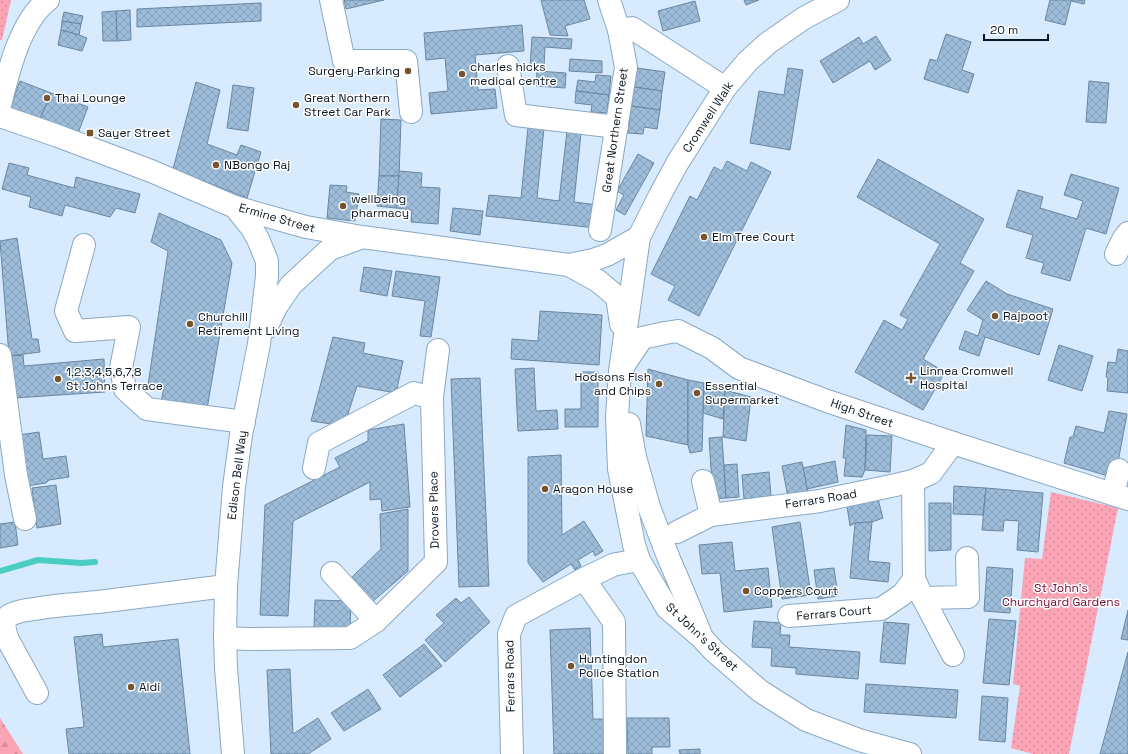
<svg xmlns="http://www.w3.org/2000/svg" width="1128" height="754" viewBox="0 0 1128 754" font-family="'Space Grotesk',sans-serif">
<defs>
<pattern id="forest-firs" width="22" height="20" patternUnits="userSpaceOnUse"><rect width="22" height="20" fill="#faa4b6"/><path d="M5 1l3.5 6h-7zM16 11l3.5 6h-7z" fill="#d58c9c"/></pattern>
<pattern id="park-dots" width="8" height="8" patternUnits="userSpaceOnUse"><rect width="8" height="8" fill="#faa4b6"/><path d="M2 2h.1M6 6h.1" fill="none" stroke="#d58c9c" stroke-width="1.8" stroke-linecap="round"/></pattern>
<pattern id="building-cross-hatch" width="8" height="8" patternUnits="userSpaceOnUse"><rect width="8" height="8" fill="#9cbcd9"/><path d="M0 0l8 8M0 8l8-8" fill="none" stroke="#85a1ba"/></pattern>
</defs>
<rect width="100%" height="100%" fill="#d8ebfe"/>
<polygon fill="url(#forest-firs)" points="0,718 23,754 0,754"/>
<g fill="url(#park-dots)">
<polygon points="0,0 11,0 2,40 0,40"/>
<polygon points="1051,492 1118,508 1069,754 1033,754 1011,748 1020,686 1013,684 1025,558 1042,559"/>
</g>
<g fill="none" stroke-linecap="round" stroke-linejoin="round">
<polyline stroke="#4acec2" stroke-width="6" points="0,571 38,560 81,563 95,562"/>
</g>
<g fill="url(#building-cross-hatch)" stroke="#6987a3">
<polygon points="344,0 384,0 346,9"/>
<polygon points="541,0 584,0 590,19 565,26 568,36 550,35"/>
<polygon points="744,0 759,0 746,5"/>
<polygon points="1050,0 1085,0 1084,4 1071,1 1065,25 1045,20"/>
<polygon points="695,1 700,21 663,31 658,11"/>
<polygon points="261,3 261,21 137,27 137,9"/>
<polygon points="130,10 131,40 117,41 116,11"/>
<polygon points="116,11 117,41 103,41 102,12"/>
<polygon points="64,12 83,16 81,24 62,21"/>
<polygon points="62,21 81,24 79,35 61,30"/>
<polygon points="522,25 524,51 475,55 478,90 495,89 497,108 431,114 429,93 448,91 445,58 426,60 424,33"/>
<polygon points="61,30 79,35 87,38 82,51 58,45"/>
<polygon points="946,34 971,42 962,70 974,74 968,93 924,79 930,59 937,61"/>
<polygon points="876,36 891,60 875,70 870,61 833,83 820,61 859,37 863,44"/>
<polygon points="532,37 572,39 571,49 545,47 544,67 530,66"/>
<polygon points="570,59 602,61 602,73 569,71"/>
<polygon points="637,68 665,72 662,91 634,87"/>
<polygon points="788,68 803,70 790,150 750,143 759,91 784,95"/>
<polygon points="537,71 566,73 565,88 536,86"/>
<polygon points="596,75 611,76 609,95 576,91 578,80 595,82"/>
<polygon points="20,81 51,93 40,119 10,108"/>
<polygon points="1089,81 1109,83 1106,123 1086,122"/>
<polygon points="196,82 220,90 207,144 237,155 241,145 261,152 247,198 173,169"/>
<polygon points="233,85 254,88 248,131 227,128"/>
<polygon points="634,87 662,91 660,110 631,106"/>
<polygon points="576,91 609,95 607,113 591,112 592,105 575,103"/>
<polygon points="51,93 88,107 78,133 40,119"/>
<polygon points="631,106 660,110 657,129 644,127 643,134 628,133"/>
<polygon points="381,119 401,120 399,176 379,176"/>
<polygon points="528,127 544,128 537,198 559,201 567,131 581,133 574,202 598,205 596,228 486,216 489,195 521,198"/>
<polygon points="638,154 654,163 625,215 616,210 624,195 617,191"/>
<polygon points="878,159 984,219 960,263 974,271 923,359 945,372 923,410 855,372 884,320 902,330 908,319 900,315 940,244 857,197"/>
<polygon points="727,161 747,171 751,162 771,172 699,316 668,300 675,286 651,274 690,196 697,200 714,167 722,171"/>
<polygon points="9,163 29,168 27,175 74,188 76,177 140,194 135,213 116,208 110,217 65,205 62,216 29,207 31,197 2,189"/>
<polygon points="399,171 422,173 421,187 440,188 438,224 411,222 412,210 396,208"/>
<polygon points="1071,174 1119,188 1106,234 1086,228 1070,281 1041,273 1044,263 1026,258 1033,235 1006,227 1018,190 1043,197 1040,208 1077,219 1083,201 1064,195"/>
<polygon points="379,176 399,176 396,208 377,206"/>
<polygon points="330,185 347,186 346,192 359,194 355,221 327,218"/>
<polygon points="453,208 483,211 480,235 450,231"/>
<polygon points="159,213 221,240 232,263 207,409 161,402 164,387 148,385 168,251 151,242"/>
<polygon points="17,238 32,339 38,339 40,352 9,356 0,241"/>
<polygon points="364,267 392,271 387,296 360,291"/>
<polygon points="396,271 440,277 431,337 420,336 425,301 392,296"/>
<polygon points="986,281 1007,294 1053,309 1039,355 985,337 979,356 959,349 965,331 978,336 983,320 967,310"/>
<polygon points="540,311 602,315 599,365 511,359 512,339 538,341"/>
<polygon points="333,337 365,343 363,353 403,361 396,393 357,386 344,426 311,421"/>
<polygon points="1059,345 1093,356 1082,391 1048,380"/>
<polygon points="1118,349 1128,351 1128,393 1107,391 1108,378 1106,377 1108,362 1116,363"/>
<polygon points="23,355 24,366 104,359 105,392 14,398 9,356"/>
<polygon points="534,368 536,411 557,410 558,429 518,431 515,369"/>
<polygon points="648,369 688,380 688,445 646,436"/>
<polygon points="581,372 598,372 598,427 565,427 565,409 581,409"/>
<polygon points="480,378 489,586 459,587 451,379"/>
<polygon points="688,380 704,383 702,451 690,453 688,445"/>
<polygon points="704,383 725,390 723,419 703,413"/>
<polygon points="725,390 751,397 746,441 723,437"/>
<polygon points="1109,411 1127,414 1115,478 1064,463 1070,437 1073,437 1076,426 1104,433"/>
<polygon points="404,424 410,507 382,511 381,499 370,500 370,482 293,521 288,616 260,615 265,505 340,467 335,458 368,441 368,430"/>
<polygon points="846,425 866,430 865,470 862,477 844,476 846,458 843,458"/>
<polygon points="39,432 43,459 66,456 69,477 49,480 46,483 26,486 19,435"/>
<polygon points="867,435 892,436 890,472 865,470"/>
<polygon points="722,437 726,498 713,499 709,438"/>
<polygon points="561,455 562,535 584,521 603,551 595,556 593,551 578,560 581,566 575,570 571,564 543,582 528,563 528,457"/>
<polygon points="835,461 838,482 807,489 803,468"/>
<polygon points="802,462 808,493 788,497 782,466"/>
<polygon points="737,464 739,497 726,498 724,465"/>
<polygon points="769,472 771,496 744,499 742,475"/>
<polygon points="56,485 61,524 37,528 32,488"/>
<polygon points="954,486 986,488 983,515 953,514"/>
<polygon points="986,488 1043,493 1038,552 1017,550 1019,521 1004,520 1003,531 982,530"/>
<polygon points="878,499 883,518 872,522 855,523 850,526 847,506"/>
<polygon points="929,503 951,503 951,550 929,551"/>
<polygon points="408,509 408,571 372,602 351,578 381,549 380,514"/>
<polygon points="15,522 18,545 0,548 0,524"/>
<polygon points="800,522 811,595 782,599 772,527"/>
<polygon points="872,522 868,561 890,563 888,582 850,578 855,523"/>
<polygon points="732,542 735,571 768,568 772,607 724,612 720,573 702,574 699,545"/>
<polygon points="987,567 1013,569 1010,613 984,611"/>
<polygon points="834,568 838,596 818,599 814,570"/>
<polygon points="469,597 490,622 445,662 425,640 444,623 436,615 456,598 461,603"/>
<polygon points="315,600 351,601 350,629 314,629"/>
<polygon points="1128,610 1128,640 1121,639"/>
<polygon points="989,619 1016,621 1009,685 983,683"/>
<polygon points="754,621 781,623 780,635 790,635 789,647 860,652 858,679 796,674 796,668 771,666 772,648 752,647"/>
<polygon points="884,622 909,624 905,664 880,662"/>
<polygon points="590,628 593,719 607,719 608,754 554,754 550,630"/>
<polygon points="102,634 103,647 178,639 190,754 69,754 66,729 84,727 74,637"/>
<polygon points="424,644 442,666 400,697 383,675"/>
<polygon points="1128,652 1128,754 1100,754"/>
<polygon points="290,669 293,734 318,718 331,739 308,754 271,754 267,670"/>
<polygon points="866,684 958,690 956,718 864,712"/>
<polygon points="368,689 381,709 344,731 331,713"/>
<polygon points="982,696 1008,698 1005,742 979,740"/>
<polygon points="627,718 669,718 670,747 652,747 652,754 628,754"/>
<polygon points="700,749 700,754 680,754 679,750"/>
</g>
<g fill="none" stroke-linecap="round" stroke-linejoin="round">
<g stroke="#89a8c4" stroke-width="24">
<g id="minor">
<polyline points="331,0 344,61 406,61 411,112"/>
<polyline points="609,0 619,30 632,28 725,88"/>
<polyline points="508,66 516,115 617,127"/>
<path d="M0,105C8,73 20,21 48,0"/>
<polyline points="600,230 626,67 619,30"/>
<polyline points="84,245 66,311 75,331 129,327 121,368 125,389 147,409 244,422"/>
<polyline points="1116,254 1124,238 1128,233"/>
<polyline points="0,355 16,475 25,519"/>
<polyline points="620,371 642,338 665,333 678,331 712,348 739,368 827,401 953,443 1128,499"/>
<polyline points="314,468 319,443 414,393 432,398 438,350"/>
<polyline points="703,481 711,515"/>
<polyline points="1113,494 1119,470"/>
<polyline points="677,532 711,515 820,501 891,486 913,481 931,473 953,443"/>
<polyline points="332,573 376,621"/>
<polyline points="584,579 614,622 615,754"/>
<polyline points="914,579 923,598 953,655"/>
<polyline points="923,598 968,597 967,558"/>
<polyline points="789,616 881,609 903,594 914,579 913,481"/>
<polyline points="225,638 248,639 350,638 376,621 436,562 432,398"/>
<path d="M37,693L8,640C5,632 1,621 10,615C17,611 26,610 34,609C55,605 77,604 98,602C141,597 183,591 226,586"/>
<polyline points="512,754 509,634 516,616 584,579 613,565 617,564 639,560"/>
</g>
</g>
<g stroke="#89a8c4" stroke-width="24">
<g id="major">
<polyline points="838,0 804,18 768,43 748,61 725,88 678,162 660,195 639,237 620,371 617,417 619,469 634,545 639,560 667,608 702,638 714,651 760,691 806,720 859,740 910,754"/>
<polyline points="0,116 58,136 151,171 235,207 306,227 362,237 569,265 593,260 607,255 639,237"/>
<polyline points="569,265 598,281 617,297 621,324"/>
<polyline points="266,328 276,307 291,285 330,249 360,238"/>
<polyline points="629,424 635,457 649,507 669,559 682,589 701,635"/>
<polyline points="233,754 226,668 225,638 226,586 234,487 241,435 259,344 267,276 267,261 258,239 251,227 235,207"/>
</g>
</g>
<use href="#minor" stroke="#fff" stroke-width="22"/>
<use href="#major" stroke="#fff" stroke-width="22"/>
</g>
<g fill="#78542e" stroke="#fff" stroke-width="1.5">
<circle cx="408" cy="71" r="4"/>
<circle cx="462" cy="74" r="4"/>
<circle cx="47" cy="98" r="4"/>
<circle cx="296" cy="105" r="4"/>
<rect x="86" y="129" width="8" height="8" rx="2"/>
<circle cx="216" cy="165" r="4"/>
<circle cx="343" cy="206" r="4"/>
<circle cx="704" cy="237" r="4"/>
<circle cx="995" cy="316" r="4"/>
<circle cx="190" cy="324" r="4"/>
<path d="M909 372h4v4h4v4h-4v4h-4v-4h-4v-4h4z"/>
<circle cx="58" cy="379" r="4"/>
<circle cx="659" cy="384" r="4"/>
<circle cx="697" cy="393" r="4"/>
<circle cx="545" cy="489" r="4"/>
<circle cx="746" cy="591" r="4"/>
<circle cx="571" cy="666" r="4"/>
<circle cx="131" cy="687" r="4"/>
</g>
<g text-anchor="middle" stroke-width="3" stroke-linejoin="round" paint-order="stroke">
<g font-size="12" fill="#0a1620" stroke="#fff" text-anchor="start">
<text x="470" y="71">charles hicks<tspan x="470" dy="14">medical centre</tspan></text>
<text x="400" y="75" text-anchor="end">Surgery Parking</text>
<text x="55" y="102">Thai Lounge</text>
<text x="304" y="102">Great Northern<tspan x="304" dy="14">Street Car Park</tspan></text>
<text x="98" y="137">Sayer Street</text>
<text x="224" y="169">NBongo Raj</text>
<text x="351" y="203">wellbeing<tspan x="351" dy="14">pharmacy</tspan></text>
<text x="712" y="241">Elm Tree Court</text>
<text x="1003" y="320">Rajpoot</text>
<text x="198" y="321">Churchill<tspan x="198" dy="14">Retirement Living</tspan></text>
<text x="920" y="375">Linnea Cromwell<tspan x="920" dy="14">Hospital</tspan></text>
<text x="66" y="376">1,2,3,4,5,6,7,8<tspan x="66" dy="14">St Johns Terrace</tspan></text>
<text x="651" y="381" text-anchor="end">Hodsons Fish<tspan x="651" dy="14">and Chips</tspan></text>
<text x="705" y="390">Essential<tspan x="705" dy="14">Supermarket</tspan></text>
<text x="553" y="493">Aragon House</text>
<text x="754" y="595">Coppers Court</text>
<text x="579" y="663">Huntingdon<tspan x="579" dy="14">Police Station</tspan></text>
<text x="139" y="691">Aldi</text>
</g>
<g font-size="12" fill="#0a1620" stroke="#fff">
<text transform="translate(708 117) rotate(-57)" y="4">Cromwell Walk</text>
<text transform="translate(615 130) rotate(-82)" y="4">Great Northern Street</text>
<text transform="translate(277 218) rotate(16)" y="4">Ermine Street</text>
<text transform="translate(862 413) rotate(19)" y="4">High Street</text>
<text transform="translate(237 475) rotate(-83)" y="4">Edison Bell Way</text>
<text transform="translate(821 499) rotate(-9)" y="4">Ferrars Road</text>
<text transform="translate(434 510) rotate(-91)" y="4">Drovers Place</text>
<text transform="translate(834 613) rotate(-5)" y="4">Ferrars Court</text>
<text transform="translate(702 637) rotate(43)" y="4">St John's Street</text>
<text transform="translate(510 676) rotate(-91)" y="4">Ferrars Road</text>
</g>
<g font-size="12" fill="#750a34" stroke="#fff">
<text x="1061" y="592">St John's<tspan x="1061" dy="14">Churchyard Gardens</tspan></text>
</g>
</g>
<path d="M984 34v6h64v-6" fill="none" stroke="#0a1620" stroke-width="2"/>
<text x="990" y="34" font-size="12" fill="#0a1620" stroke="#ffffff" stroke-width="3" paint-order="stroke">20 m</text>
</svg>
